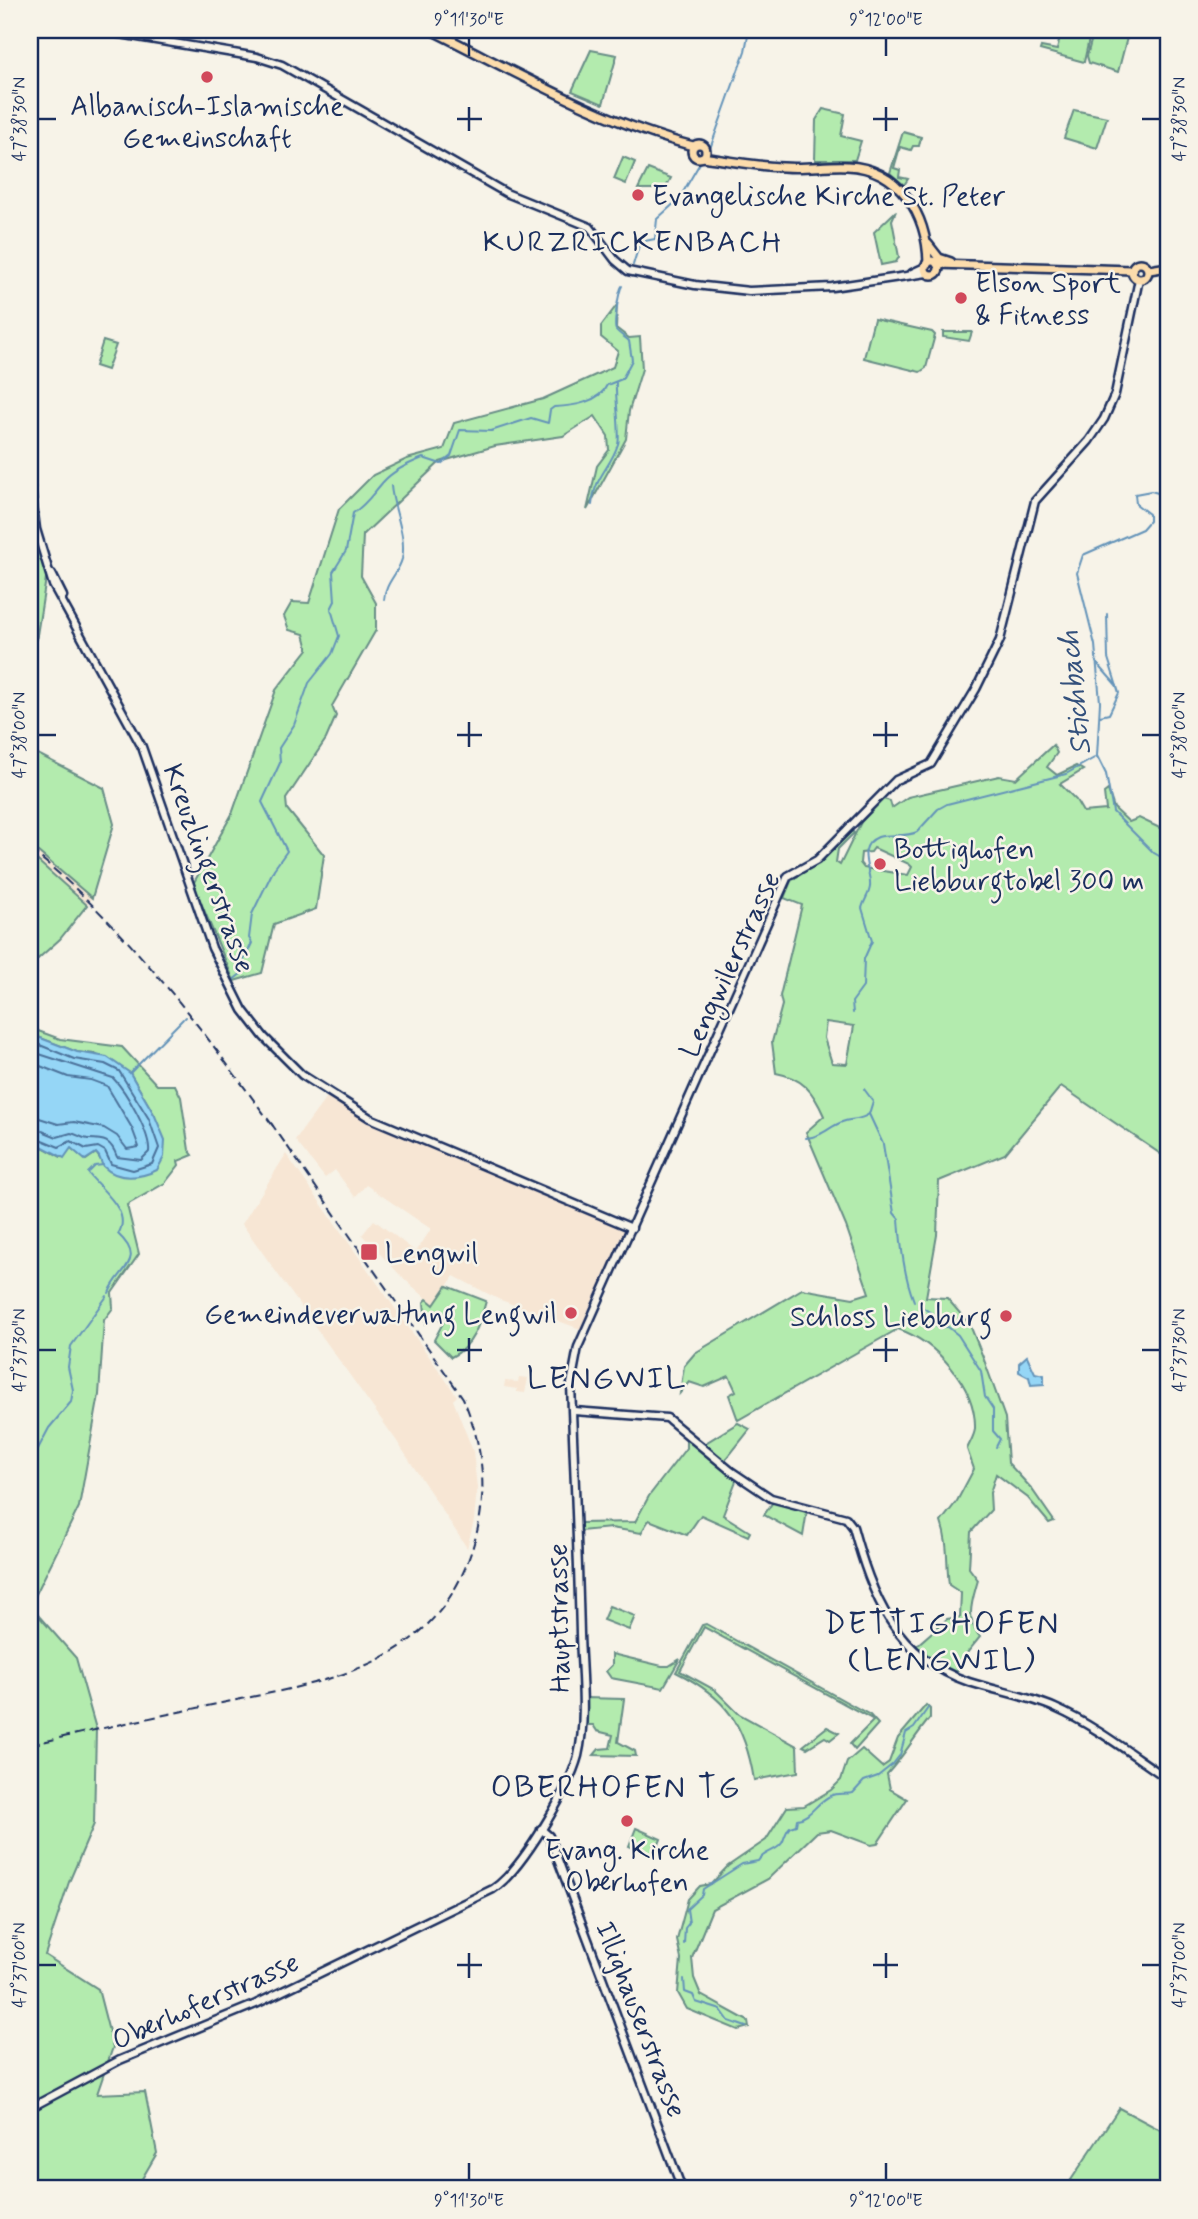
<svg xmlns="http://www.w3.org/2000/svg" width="1198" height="2219" viewBox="0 0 1198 2219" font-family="Mynerve,sans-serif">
<rect width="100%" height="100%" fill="#f7f3e8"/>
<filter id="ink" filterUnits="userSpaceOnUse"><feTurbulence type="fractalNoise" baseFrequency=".0143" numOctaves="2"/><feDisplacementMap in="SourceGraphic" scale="14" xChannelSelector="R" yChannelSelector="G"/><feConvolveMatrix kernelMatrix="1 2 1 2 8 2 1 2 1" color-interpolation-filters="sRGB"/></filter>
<g filter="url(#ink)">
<g fill="#f7e6d4">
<polygon points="30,845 92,898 87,905 30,854"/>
<polygon points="329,1094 370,1118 632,1228 586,1331 498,1299 454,1276 434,1305 402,1277 362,1235 374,1220 416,1252 431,1229 366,1185 355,1197 335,1170 325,1178 295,1140"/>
<polygon points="286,1154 457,1396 453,1400 473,1451 477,1488 474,1521 467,1548 396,1440 242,1224"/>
<polygon points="519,1377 528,1378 525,1393 517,1392 517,1389 504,1387 505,1381 518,1382"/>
</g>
<g fill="#b3ebae" stroke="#678d86" stroke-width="2" fill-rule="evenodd">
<polygon points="1052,30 1091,30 1084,62 1040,50 1041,47 1057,50 1059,41 1050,36"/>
<polygon points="1094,30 1129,30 1118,72 1089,63 1087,56"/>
<polygon points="591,50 617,55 603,104 572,91"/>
<polygon points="823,109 845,114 841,136 861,141 855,160 815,160 816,120"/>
<polygon points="1074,110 1107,117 1097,148 1064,138"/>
<polygon points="903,132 921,137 919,146 913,146 911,150 900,147 894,168 900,170 899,177 908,179 904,185 890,173"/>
<polygon points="623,157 635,162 626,184 614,179"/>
<polygon points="648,169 671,178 665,189 638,189"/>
<polygon points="896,211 892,220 899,257 896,262 881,265 874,232"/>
<polygon points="617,305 616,328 629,338 640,337 642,369 629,411 626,439 587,510 597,466 609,450 608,436 595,416 563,436 495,446 440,462 363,535 361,576 376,603 376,630 332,706 336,716 326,739 286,799 287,809 324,855 316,909 274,924 262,973 234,981 193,884 232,814 276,690 308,649 304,634 289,630 284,616 292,602 309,603 339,509 373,475 407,459 444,449 454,423 543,399 613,367 618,351 601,337 601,326"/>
<polygon points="874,319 932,332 935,335 926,368 920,372 864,358"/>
<polygon points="943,332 972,332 969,341 943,337"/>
<polygon points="103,341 116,345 107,370 95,366"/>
<polygon points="30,514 37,548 47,572 30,679"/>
<path d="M1053,745L1057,753L1047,767L1057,775L1076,766L1083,770L1060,784L1076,800L1083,812L1106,810L1104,793L1108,790L1114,808L1129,822L1139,818L1168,832V1159L1061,1086L1005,1154L939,1181L937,1235L926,1297L947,1298L970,1325L983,1357L1005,1418L1008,1463L1031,1488L1054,1521L1049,1523L1028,1498L996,1474L990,1493L991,1510L971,1532L969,1568L978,1580C972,1602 965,1618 980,1637L962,1659L956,1674L915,1647L947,1619L960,1617L961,1593L949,1585C946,1561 949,1546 941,1522L957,1501L974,1469L967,1449C970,1442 975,1435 975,1428C976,1386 936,1342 898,1329L738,1420L729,1395L736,1391L729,1376L704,1387L689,1382L680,1393L684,1366L695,1353L802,1289L853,1298L869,1293L846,1226L806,1132L824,1116C813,1091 803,1078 776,1073L772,1042L782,1005L780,996L802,905L784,898L791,881L818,863L852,831L854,833L838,849L836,862L840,865L861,822L883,799L890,801L892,808L908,797L999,776L1016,779ZM874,848L909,864L912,867L908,875L864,868L860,863L861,853L871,852ZM826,1022L854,1026L847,1064L832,1063L824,1038Z"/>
<polygon points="30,750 104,788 114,824 92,898 30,845"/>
<polygon points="30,854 87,905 60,939 30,966"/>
<polygon points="30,1028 60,1039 122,1047 157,1085 175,1085 181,1097 189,1150 193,1155 178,1161 179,1165 165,1183 127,1205 139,1254 112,1293 113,1308 104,1320 99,1395 79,1507 30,1606 76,1658 96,1729 94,1824 69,1882 45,1955 98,1989 113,2047 97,2094 145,2092 157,2153 136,2189 30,2189 30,1140 61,1157 71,1148 86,1160 96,1153 107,1169 119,1175 155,1116 130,1073 95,1054 77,1052 30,1034"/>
<path d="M447,1286L486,1301C480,1323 473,1347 451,1357L434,1340L443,1323L436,1315L426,1323L424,1302L427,1299L434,1305Z"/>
<polygon points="738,1423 750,1429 724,1462 704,1444"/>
<polygon points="686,1437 737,1478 723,1515 750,1532 748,1536 701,1515 687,1535 649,1520 641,1533 611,1528 581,1531 580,1523 635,1522 649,1496 686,1448"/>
<polygon points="773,1502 807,1511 803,1536 764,1515"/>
<polygon points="609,1606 635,1616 629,1630 603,1620"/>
<path d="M706,1624L870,1715L878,1724L855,1750L850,1744L874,1720L704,1627L680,1671L715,1690L739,1714L797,1746L798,1772L754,1780C745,1724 726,1697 676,1672L702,1625Z"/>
<polygon points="612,1654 662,1666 669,1666 680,1659 663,1688 611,1678 606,1671 612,1665"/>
<polygon points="585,1698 624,1699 618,1742 635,1751 636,1756 594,1755 599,1749 610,1748 613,1735 597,1731 593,1725 584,1725"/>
<path d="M926,1705L930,1709V1718C914,1737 904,1756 887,1774L890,1789L907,1799L877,1844L871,1845L831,1830L817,1832L768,1879L712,1909L692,1958L694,1978L701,1995L748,2021L749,2027L738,2030L687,2009L678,1993L681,1959L677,1940L688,1899L700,1886L711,1884L728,1866L766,1840L787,1807L804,1806L831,1790L841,1780L847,1762L862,1749L882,1767L889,1762L898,1738Z"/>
<polygon points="827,1727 839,1733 830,1740 825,1737 807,1748 803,1746"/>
<polygon points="636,1828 661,1839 654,1857 629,1846"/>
<polygon points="1119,2108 1168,2134 1168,2189 1065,2189"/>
</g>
<g fill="#95d6f6" stroke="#6493b9" stroke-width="2">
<path d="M30,1034L77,1052L107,1057L130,1073L155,1116L165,1140L164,1157L157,1170C141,1178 118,1181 104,1167C99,1161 102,1158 96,1153L85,1160L71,1148L64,1158L30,1140Z"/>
<polygon points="1027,1356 1035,1373 1044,1375 1044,1384 1031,1385 1029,1377 1019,1372 1019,1363"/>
</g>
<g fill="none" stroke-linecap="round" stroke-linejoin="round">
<g stroke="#4c729b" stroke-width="2">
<polyline points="30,1041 74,1059 105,1064 119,1071 149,1119 159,1148 152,1164 133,1170 111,1164 105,1151 98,1147 86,1149 71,1141 59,1147 30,1135"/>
<path d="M30,1051L113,1078C126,1091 151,1134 149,1152L141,1160L117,1157C111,1140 104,1139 89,1139C83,1139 77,1134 71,1133L57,1137L30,1126"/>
<polyline points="30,1062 68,1077 91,1080 107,1086 132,1128 139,1147 127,1149 117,1136 104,1128 74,1122 58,1124 30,1115"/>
</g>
<g stroke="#6493b9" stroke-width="2">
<polyline points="711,146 745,51 749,30"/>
<polyline points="633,265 640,242 655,239 657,219 679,199 700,163"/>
<polyline points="1168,387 1165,397 1168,412"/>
<polyline points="1168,496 1151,491 1135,494 1136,504 1149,514 1149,521 1142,529 1083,555 1077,573 1095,645 1100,702 1097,756 1106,774 1113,812 1154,853 1168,861"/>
<path d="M592,505C595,475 610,469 618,444C621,436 615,397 616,383"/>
<path d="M384,600C385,583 398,574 402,559C407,535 393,510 391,486"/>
<polyline points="1096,662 1117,686"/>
<polyline points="1100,716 1109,714 1119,693 1108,658 1107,614"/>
<path d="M233,980L246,970L242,964L252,943L249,938L252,914L274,869L287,851L262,802L280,763L279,748L294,725L309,683L332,654L339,636L331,609L335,601L333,572L346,551L353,513C367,504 373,493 384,481C393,471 410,463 423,458L441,464L451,456L460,430L491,431L531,418L548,423L550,410L554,407C573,406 599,403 607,385L622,379L632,360L629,341C625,337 619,334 616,330C613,326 619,290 622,286"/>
<path d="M853,1013L852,1002L863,987L864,959L872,941L862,908C864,900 869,895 870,887C872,871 854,847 878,837C890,833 905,838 917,832L938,809L947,804L1066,774L1096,757"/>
<polyline points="185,1018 186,1017"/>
<polyline points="130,1073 183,1019"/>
<path d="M864,1089L873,1101L869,1114L883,1144L894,1213L899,1219C901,1247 904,1276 914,1301"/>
<path d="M806,1138C821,1137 829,1127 842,1122C852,1118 860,1121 869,1114"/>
<polyline points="30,1163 43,1147"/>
<path d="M103,1165L95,1166L88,1173C101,1190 133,1212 118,1234C147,1261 119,1268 109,1293"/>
<polyline points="919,1305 931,1313 937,1326 948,1327 958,1335 981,1371 985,1397 993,1409 993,1431 1000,1439 996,1447"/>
<polyline points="30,1464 49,1428 71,1402 73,1390 68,1367 71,1346 107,1296"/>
<path d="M684,1944L685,1928L689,1923L687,1909L702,1895L703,1889L742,1864L758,1861C764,1851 776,1852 782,1843C785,1838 785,1832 790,1827L796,1825L797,1819C810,1818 817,1802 830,1796C837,1792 845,1795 853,1793L864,1781L878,1776L893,1764L900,1755L906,1733L914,1728L928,1708"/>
<polyline points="684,1979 685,1992 693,1995 696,2002 721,2010 729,2021 746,2027"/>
</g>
<g stroke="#1b2f5e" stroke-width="11">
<g id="tertiary">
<polyline points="96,30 257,57 282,65 506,193 590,227 615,260 628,271 695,285 749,291 832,287 927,273"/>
<polyline points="912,273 925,267"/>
<polyline points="30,482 36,529 53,585 142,747 212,948 243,1010 264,1037 302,1075 370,1118 632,1228"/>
<polyline points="52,574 63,596"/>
<path d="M574,1411L667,1418L731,1471L771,1498L846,1518L853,1527C872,1596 895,1657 969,1682C997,1691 1028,1696 1055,1708C1096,1726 1132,1755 1168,1779"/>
<polyline points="541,1829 549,1836 682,2189"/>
<path d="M30,2108L120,2060L256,2004L493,1889C522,1870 569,1789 578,1756C587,1718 581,1672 580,1634C578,1550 574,1467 571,1384L578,1347L788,876L817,860L896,780L931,764L976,689L1000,640L1035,501L1089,441L1104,419L1115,394L1139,279"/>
</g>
</g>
<g stroke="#1b2f5e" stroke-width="12">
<g id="primary">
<path d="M431,30C516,72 601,122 693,146"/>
<circle cx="699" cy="151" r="7"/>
<path d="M703,157C729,161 756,166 783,167C804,169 826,165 847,166C900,168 927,215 928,263"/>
<polyline points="928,244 939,258 951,262"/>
<circle cx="932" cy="268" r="7"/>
<circle cx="1140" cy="271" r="8"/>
<polyline points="937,264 1132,270"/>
<polyline points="1149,270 1168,267"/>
</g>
</g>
<use href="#tertiary" stroke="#f7f3e8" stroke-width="6"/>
<use href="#primary" stroke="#fcdcac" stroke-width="7"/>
<g stroke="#1b2f5e" stroke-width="2" stroke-dasharray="10 5" stroke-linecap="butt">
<path d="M30,849C133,933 198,1025 276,1130"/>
<path d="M30,1745C92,1730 154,1717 217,1704C327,1681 437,1669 474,1543C489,1493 483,1445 463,1398L271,1123"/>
</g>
</g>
</g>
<path fill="none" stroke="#1b2f5e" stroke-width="2.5" d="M469,38V56M886,38V56M469,107V131M886,107V131M38,119H56M457,119H482M873,119H898M1142,119H1160M469,722V747M886,722V747M38,735H56M457,735H482M873,735H898M1142,735H1160M469,1338V1362M886,1338V1362M38,1350H56M457,1350H482M873,1350H898M1142,1350H1160M469,1953V1978M886,1953V1978M38,1965H56M457,1965H482M873,1965H898M1142,1965H1160M469,2163V2180M886,2163V2180"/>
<g fill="#d1495b" stroke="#f7f3e8" stroke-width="2.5">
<circle cx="207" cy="77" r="7"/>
<circle cx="638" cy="195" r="7"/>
<circle cx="961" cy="298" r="7"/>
<circle cx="880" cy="864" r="7"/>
<rect x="360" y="1243" width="18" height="18" rx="3.5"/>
<circle cx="571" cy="1313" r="7"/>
<circle cx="1006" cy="1316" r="7"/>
<circle cx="627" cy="1821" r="7"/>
</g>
<g text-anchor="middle" stroke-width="5" stroke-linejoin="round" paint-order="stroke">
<g font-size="28" fill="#1b2f5e" stroke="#f7f3e8" text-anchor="start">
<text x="207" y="115" text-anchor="middle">Albanisch-Islamische<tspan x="207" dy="32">Gemeinschaft</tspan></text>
<text x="652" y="205">Evangelische Kirche St. Peter</text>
<text x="975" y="292">Elson Sport<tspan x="975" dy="32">&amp; Fitness</tspan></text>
<text x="894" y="858">Bottighofen<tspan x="894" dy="32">Liebburgtobel 300 m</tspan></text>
<text x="385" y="1262">Lengwil</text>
<text x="557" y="1323" text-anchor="end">Gemeindeverwaltung Lengwil</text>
<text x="992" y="1326" text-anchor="end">Schloss Liebburg</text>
<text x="627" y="1859" text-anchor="middle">Evang. Kirche<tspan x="627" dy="32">Oberhofen</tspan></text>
</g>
<g font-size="28" fill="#1b2f5e" stroke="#f7f3e8">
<text transform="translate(210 868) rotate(70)" y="10">Kreuzlingerstrasse</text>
<text transform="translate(729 964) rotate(-65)" y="10">Lengwilerstrasse</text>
<text transform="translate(558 1618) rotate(-91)" y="10">Hauptstrasse</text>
<text transform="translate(205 2000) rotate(-24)" y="10">Oberhoferstrasse</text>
<text transform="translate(642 2019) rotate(69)" y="10">Illighauserstrasse</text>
</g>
<g font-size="30" letter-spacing="2" fill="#1b2f5e" stroke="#f7f3e8">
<text x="633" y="251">KURZRICKENBACH</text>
</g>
<g font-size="30" font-style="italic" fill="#33507c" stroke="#f7f3e8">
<text transform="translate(1074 693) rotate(-96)" y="10">Stichbach</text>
</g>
<g font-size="32" letter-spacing="2" fill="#1b2f5e" stroke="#f7f3e8">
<text x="607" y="1388">LENGWIL</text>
<text x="942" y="1633">DETTIGHOFEN<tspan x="942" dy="37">(LENGWIL)</tspan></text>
<text x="616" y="1797">OBERHOFEN TG</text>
</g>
</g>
<rect width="1198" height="2219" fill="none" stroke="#f7f3e8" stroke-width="77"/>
<rect x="38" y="38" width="1122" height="2142" fill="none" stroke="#1b2f5e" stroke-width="2.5"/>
<g font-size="18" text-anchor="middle" fill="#1b2f5e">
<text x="469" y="25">9°11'30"E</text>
<text x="886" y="25">9°12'00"E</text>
<text transform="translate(19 119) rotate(-90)" y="6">47°38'30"N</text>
<text transform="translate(1179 119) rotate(-90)" y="6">47°38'30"N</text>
<text transform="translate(19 735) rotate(-90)" y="6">47°38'00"N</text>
<text transform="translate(1179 735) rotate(-90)" y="6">47°38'00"N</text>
<text transform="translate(19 1350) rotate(-90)" y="6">47°37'30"N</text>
<text transform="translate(1179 1350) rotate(-90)" y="6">47°37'30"N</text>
<text transform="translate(19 1965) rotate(-90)" y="6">47°37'00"N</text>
<text transform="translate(1179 1965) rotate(-90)" y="6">47°37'00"N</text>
<text x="469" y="2206">9°11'30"E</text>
<text x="886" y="2206">9°12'00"E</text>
</g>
</svg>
